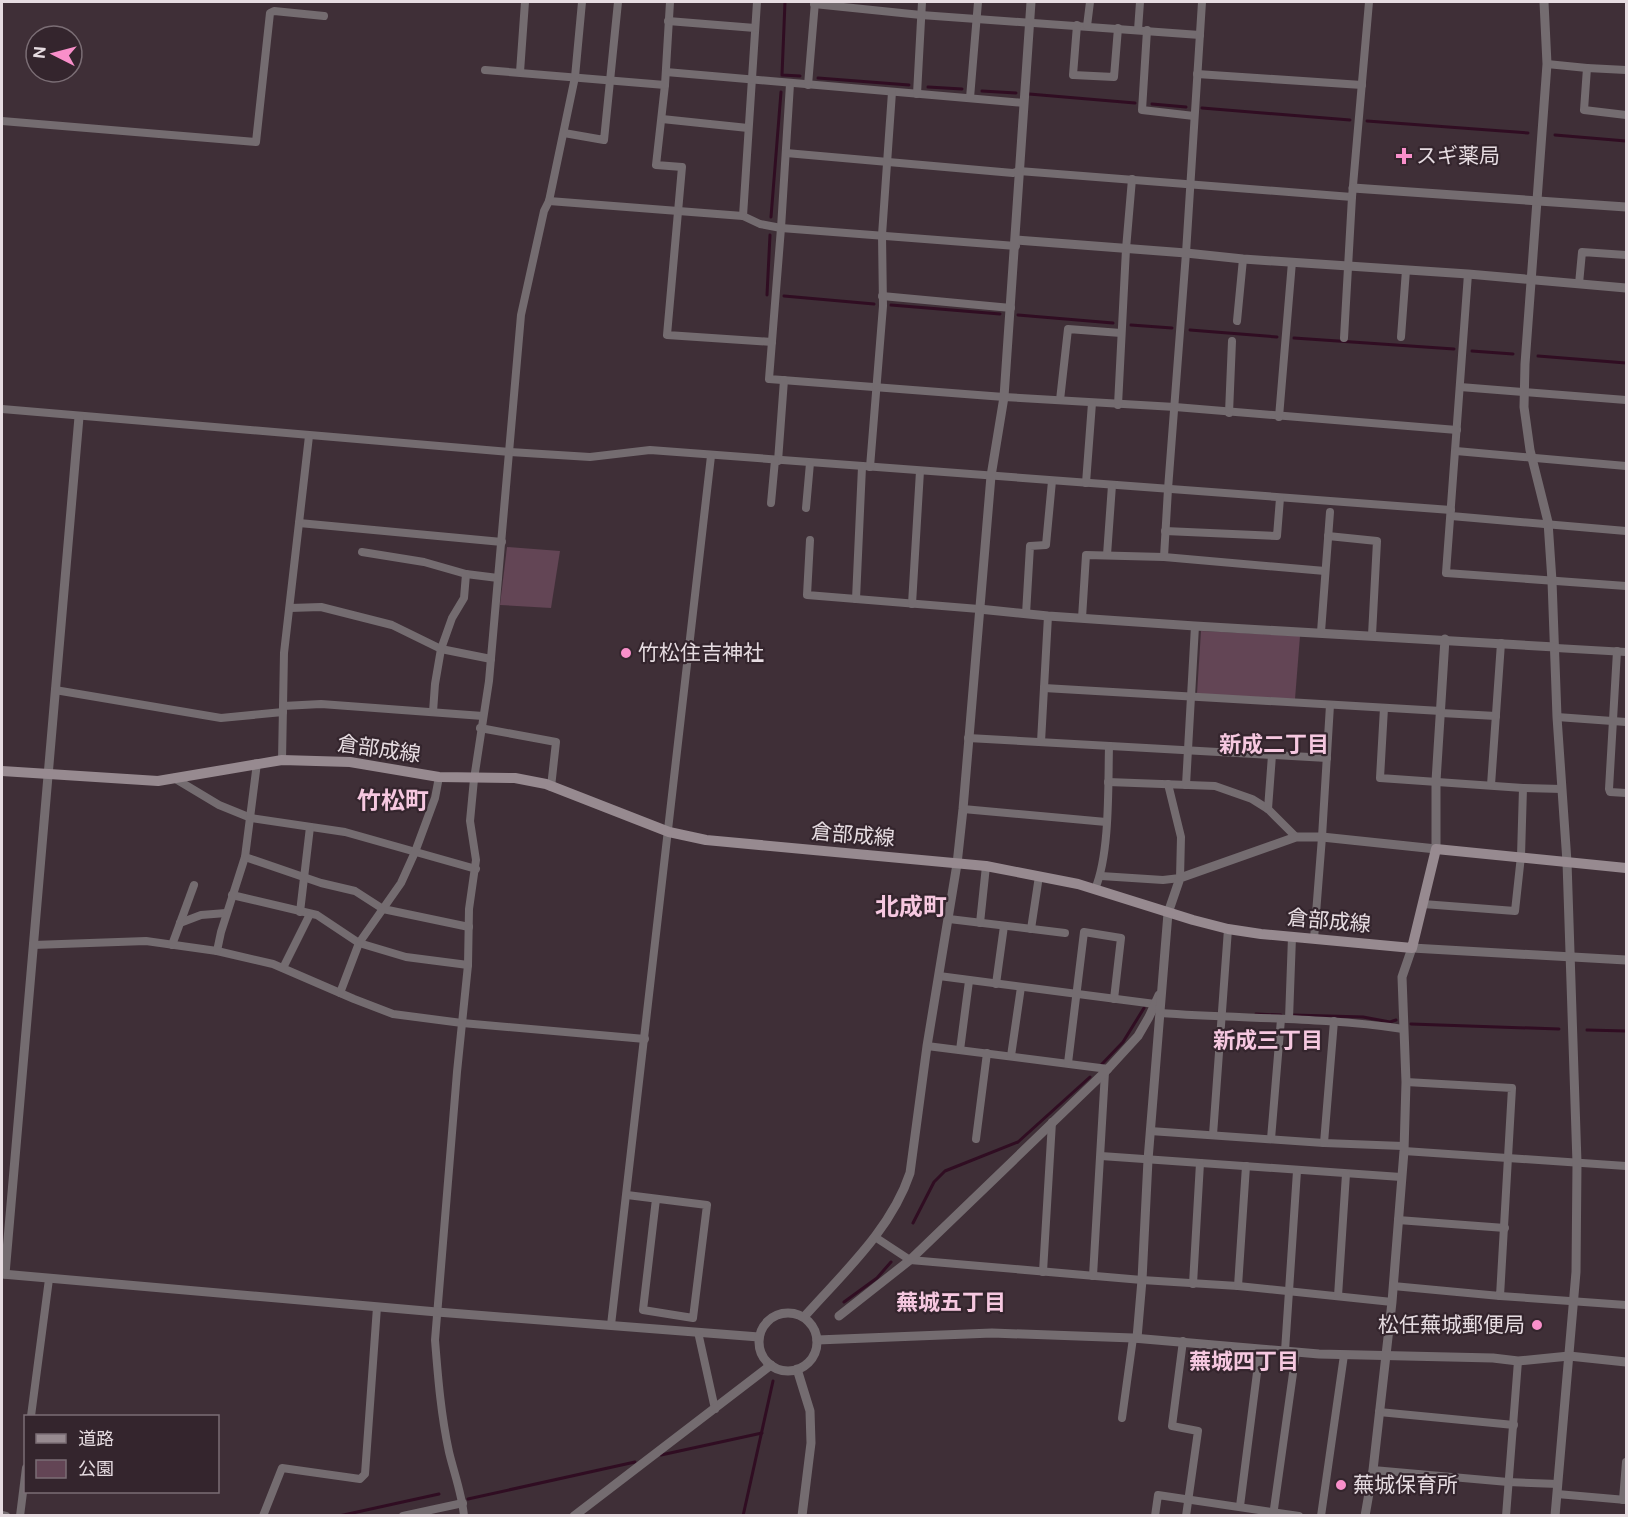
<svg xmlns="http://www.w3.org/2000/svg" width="1628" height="1517" viewBox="0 0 1628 1517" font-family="'Public Sans','Noto Sans JP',sans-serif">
<rect width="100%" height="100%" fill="#3f2f37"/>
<g fill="#634555">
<polygon points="507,547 560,551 551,608 500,605"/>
<polygon points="1201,631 1300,636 1295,699 1197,694"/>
</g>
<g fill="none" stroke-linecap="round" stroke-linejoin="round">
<g stroke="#300d22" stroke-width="3">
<polyline points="785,2 782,75 800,76"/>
<polyline points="818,78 909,85"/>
<polyline points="928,87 962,89"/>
<polyline points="982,91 1016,93"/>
<polyline points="1029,94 1135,103"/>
<polyline points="1152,104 1186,107"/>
<polyline points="1202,108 1350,120"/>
<polyline points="1367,121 1528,133"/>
<polyline points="1555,135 1626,141"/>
<polyline points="771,217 781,92"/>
<polyline points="767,295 770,235"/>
<polyline points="784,296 874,304"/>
<polyline points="891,305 1000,314"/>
<polyline points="1018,315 1113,323"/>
<polyline points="1131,325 1172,328"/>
<polyline points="1190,330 1277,337"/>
<polyline points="1294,338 1454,349"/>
<polyline points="1472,351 1513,354"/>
<polyline points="1538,356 1626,363"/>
<polyline points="1256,1014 1281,1015"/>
<polyline points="1293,1015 1363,1017 1390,1022 1396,1020"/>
<polyline points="1411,1024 1559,1029"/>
<polyline points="1587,1030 1626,1031"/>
<polyline points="1102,1064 1123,1042 1144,1008"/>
<polyline points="913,1223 934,1182 945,1171 1018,1142 1090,1077"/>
<polyline points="844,1302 877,1278 891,1262"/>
<polyline points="661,1455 762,1433"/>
<polyline points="468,1499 635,1462"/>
<polyline points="339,1516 439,1494"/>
<polyline points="743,1516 773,1381"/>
</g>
<g stroke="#746c70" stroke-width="8">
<polyline points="670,2 665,85 656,165 682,167 667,335 772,342"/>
<polyline points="757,2 743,216 760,224 781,228 1016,246"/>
<polyline points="814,4 921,15 1200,35"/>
<polyline points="668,21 755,28"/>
<polyline points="1077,25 1073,75 1114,77 1118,28"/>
<polyline points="1087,26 1090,2"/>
<polyline points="1138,30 1140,2"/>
<polyline points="1147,30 1142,110 1194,116"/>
<polyline points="1547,64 1587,68"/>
<polyline points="485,70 665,85"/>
<polyline points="1626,70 1587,68 1584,110 1626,115"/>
<polyline points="520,72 525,2"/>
<polyline points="666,72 1024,103"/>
<polyline points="1197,74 1362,85"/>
<polyline points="790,84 781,228 769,379 1004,397 1175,407 1457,430"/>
<polyline points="808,85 815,2"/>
<polyline points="917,94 922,2"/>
<polyline points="970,98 978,2"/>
<polyline points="662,119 748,128"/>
<polyline points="2,121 256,142 270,13 274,11 324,16"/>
<polyline points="564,133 604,140 618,2"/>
<polyline points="786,153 1013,173 1019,171 1352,197"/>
<polyline points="549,201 743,216"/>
<polyline points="1468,274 1446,573 1626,586"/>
<polyline points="1579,284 1582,252 1626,255"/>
<polyline points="882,296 1011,308"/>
<polyline points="1237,321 1243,259"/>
<polyline points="1401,337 1406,270"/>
<polyline points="1344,338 1352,197 1369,2"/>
<polyline points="1460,387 1626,400"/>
<polyline points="1060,400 1068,329 1121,333"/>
<polyline points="1118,405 1126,249 1132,179"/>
<polyline points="2,409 510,452 590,457 650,450 1451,510"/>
<polyline points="1229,413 1232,341"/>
<polyline points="1279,417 1292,262"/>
<polyline points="1456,451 1626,466"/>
<polyline points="778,461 784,380"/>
<polyline points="870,467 883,306 882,235 892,92"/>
<polyline points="1086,483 1092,403"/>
<polyline points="771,503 775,460"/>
<polyline points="806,508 810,463"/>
<polyline points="1451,516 1626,531"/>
<polyline points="299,523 502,542"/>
<polyline points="1165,531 1277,536 1280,498"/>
<polyline points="1328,536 1377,541 1372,635"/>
<polyline points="810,540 807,595 979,609"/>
<polyline points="362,552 424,562 466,574 498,578"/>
<polyline points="1107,555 1112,485"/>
<polyline points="1164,557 1168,489 1186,253 1202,2"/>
<polyline points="856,599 862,467"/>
<polyline points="912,604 920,471"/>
<polyline points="290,608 321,607 392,625 441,649 491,659"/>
<polyline points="1026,614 1030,546 1046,545 1052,481"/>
<polyline points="1082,618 1086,555 1164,557 1325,571"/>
<polyline points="1321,632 1330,512"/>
<polyline points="1556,648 1626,652"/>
<polyline points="1617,651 1609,789 1610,792 1626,793"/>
<polyline points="1044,688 1441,711"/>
<polyline points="55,690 221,718 283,712"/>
<polyline points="283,706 321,704 483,716"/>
<polyline points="1384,708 1380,778 1523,788 1521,856 1515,911 1423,904"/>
<polyline points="433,712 435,684 441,649 452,618 464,598 466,574"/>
<polyline points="1441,713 1496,716"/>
<polyline points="1557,717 1626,722"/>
<polyline points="480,728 556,742 551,787"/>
<polyline points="968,738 1327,758"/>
<polyline points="1041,742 1048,616"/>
<polyline points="282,760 284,653 309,436"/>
<polyline points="174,778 219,805 251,818 345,832 476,869"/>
<polyline points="1108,782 1215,786 1252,799 1268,809 1296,837"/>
<polyline points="1186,785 1195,626"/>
<polyline points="1491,785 1501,643"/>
<polyline points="1523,788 1562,789"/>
<polyline points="963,809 1106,822"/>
<polyline points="1268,809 1272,755"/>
<polyline points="245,857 321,883 355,891 383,909 469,927"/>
<polyline points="1101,876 1163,880 1180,878 1181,837 1168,784"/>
<path d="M1095,889C1110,854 1108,786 1109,746"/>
<polyline points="232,895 317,915 359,943 406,957 468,965"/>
<polyline points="300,912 310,827"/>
<polyline points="949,919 1065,933"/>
<polyline points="180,923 201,915 226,913"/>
<polyline points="980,923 986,866"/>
<polyline points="1031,929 1039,876"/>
<polyline points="1314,939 1322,837 1330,705"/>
<polyline points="33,945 146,941 217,951 273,964 354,999 393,1014 462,1023 645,1039"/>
<polyline points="172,945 194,885"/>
<polyline points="217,951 221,932 245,857 257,763"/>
<polyline points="283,968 310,914"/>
<polyline points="939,976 1155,1004"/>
<polyline points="996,984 1004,926"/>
<polyline points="340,993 359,943 401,883 415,852 435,798 439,777"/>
<path d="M1160,1013C1241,1019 1323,1017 1403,1029"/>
<polyline points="1289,1019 1292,937"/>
<polyline points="927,1046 1108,1069"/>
<polyline points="960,1050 969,981"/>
<polyline points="1011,1056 1021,987"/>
<polyline points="1068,1063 1084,932 1121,938 1114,999"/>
<polyline points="1150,1131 1324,1143 1403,1146"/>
<polyline points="1213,1135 1228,929"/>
<polyline points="976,1139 987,1053"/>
<polyline points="1271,1139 1281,1019"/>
<polyline points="1324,1143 1334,1021"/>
<polyline points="1404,1151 1626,1166"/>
<polyline points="1101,1156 1401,1177"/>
<polyline points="627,1195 707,1205 693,1318 643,1310 656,1199"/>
<polyline points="1398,1220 1505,1228"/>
<polyline points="875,1237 910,1260 1142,1280 1238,1286 1392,1302"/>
<polyline points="1043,1272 1052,1122"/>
<polyline points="1093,1276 1105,1072"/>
<polyline points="1193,1284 1200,1163"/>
<polyline points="1238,1286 1246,1166"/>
<polyline points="1393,1286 1500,1296 1512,1088 1406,1082"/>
<polyline points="1338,1296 1346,1174"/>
<polyline points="1500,1296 1626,1305"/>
<polyline points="611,1325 711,456"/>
<polyline points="698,1332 715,1409"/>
<polyline points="1183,1341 1172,1426 1198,1431 1186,1516"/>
<polyline points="1285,1351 1297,1171"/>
<polyline points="1379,1412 1514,1425"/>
<polyline points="31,1416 49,1279"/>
<polyline points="1122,1418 1133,1338"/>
<polyline points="1373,1470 1508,1482 1558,1484"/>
<polyline points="1557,1494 1626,1500"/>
<polyline points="1623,1500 1626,1462"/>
<polyline points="1240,1506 1260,1349"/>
<polyline points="2,1515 6,1516"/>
<polyline points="20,1516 26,1468"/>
<polyline points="263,1516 282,1468 360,1479 365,1474 377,1307"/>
<polyline points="403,1516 463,1503"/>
<path d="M464,1516C462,1494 454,1473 449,1452C441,1415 438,1378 435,1340L457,1072L468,965L469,909L476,860L470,821L474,779L489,681L521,315L544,211L549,201L575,77L582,2"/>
<polyline points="1155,1516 1158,1495 1299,1516"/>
<polyline points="1273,1516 1296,1352"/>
<polyline points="1321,1516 1344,1355"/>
<polyline points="1506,1516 1518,1361"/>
</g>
<g stroke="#746c70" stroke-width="9">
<polyline points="1544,2 1547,64 1525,364 1524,407 1530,450 1548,522 1552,581 1557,717 1567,862 1577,1163 1576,1272 1555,1516"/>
<polyline points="1353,188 1626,207"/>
<polyline points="1016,240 1186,253 1243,259 1468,274 1626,288"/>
<polyline points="979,609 1048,616 1195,626 1555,647"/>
<polyline points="2,1274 437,1312 759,1337"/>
<polyline points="5,1274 79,417"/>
<circle cx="788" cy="1342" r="29"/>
<polyline points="839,1316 910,1260 1105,1072 1138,1036 1149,1017 1159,995"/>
<path d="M804,1317C843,1273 891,1230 910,1173L927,1046L957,864L963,809L991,476L1004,397L1031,2"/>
<polyline points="1137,1338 1142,1280 1148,1160 1168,913 1180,878 1296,837 1322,837 1436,849 1436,781 1445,639"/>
<polyline points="817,1340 992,1333 1133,1338 1319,1354 1493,1358 1518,1361 1569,1356 1626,1362"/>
<polyline points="797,1369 810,1411 811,1443 802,1516"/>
<polyline points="574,1516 771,1365"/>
<polyline points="1365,1516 1373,1470 1392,1302 1404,1151 1406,1082 1402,977 1412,948 1626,960"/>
</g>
<polyline stroke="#978a90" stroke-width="10" points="2,771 158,781 282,760 350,762 439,777 515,778 546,784 669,832 706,840 986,866 1078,884 1193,920 1228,929 1261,934 1412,948 1436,849 1626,868"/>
</g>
<g fill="#f98fca" stroke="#34252d" stroke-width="2">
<path d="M1401 147h6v6h6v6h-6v6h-6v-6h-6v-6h6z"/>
<circle cx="626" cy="653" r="6"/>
<circle cx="1537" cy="1325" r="6"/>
<circle cx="1341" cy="1485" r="6"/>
</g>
<g text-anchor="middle" stroke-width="4.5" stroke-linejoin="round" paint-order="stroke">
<g font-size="21" fill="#e6dce1" stroke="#34252d" text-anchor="start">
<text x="1416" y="163">スギ薬局</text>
<text x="638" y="660">竹松住吉神社</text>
<text x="1525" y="1332" text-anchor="end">松任蕪城郵便局</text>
<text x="1353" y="1492">蕪城保育所</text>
</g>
<g font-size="21" fill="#e6dce1" stroke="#34252d">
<text transform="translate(379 749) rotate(8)" y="7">倉部成線</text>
<text transform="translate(853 835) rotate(5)" y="7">倉部成線</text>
<text transform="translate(1329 921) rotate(5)" y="7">倉部成線</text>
</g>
<g font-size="22" font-weight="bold" fill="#f6c8e0" stroke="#34252d">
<text x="1274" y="752">新成二丁目</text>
<text x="1268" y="1048">新成三丁目</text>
<text x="951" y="1310">蕪城五丁目</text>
<text x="1244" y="1369">蕪城四丁目</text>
</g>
<g font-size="24" font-weight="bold" fill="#f6c8e0" stroke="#34252d">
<text x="393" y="809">竹松町</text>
<text x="911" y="915">北成町</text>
</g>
</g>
<rect width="1628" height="1517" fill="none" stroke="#e6dce1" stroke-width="6"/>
<rect x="24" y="1415" width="195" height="78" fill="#34252d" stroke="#7b6e75" stroke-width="1.5"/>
<rect x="36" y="1434" width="30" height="9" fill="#978a90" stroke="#7b6e75" stroke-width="1.5"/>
<text x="78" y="1445" font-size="18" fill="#e6dce1">道路</text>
<rect x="36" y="1460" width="30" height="18" fill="#634555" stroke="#7b6e75" stroke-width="1.5"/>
<text x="78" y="1475" font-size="18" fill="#e6dce1">公園</text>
<g transform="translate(54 54) rotate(276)"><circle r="28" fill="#34252d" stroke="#7b6e75" stroke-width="1.5"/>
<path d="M0-4.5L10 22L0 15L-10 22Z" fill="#f98fca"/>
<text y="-9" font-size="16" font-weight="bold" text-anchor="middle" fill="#e6dce1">N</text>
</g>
</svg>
